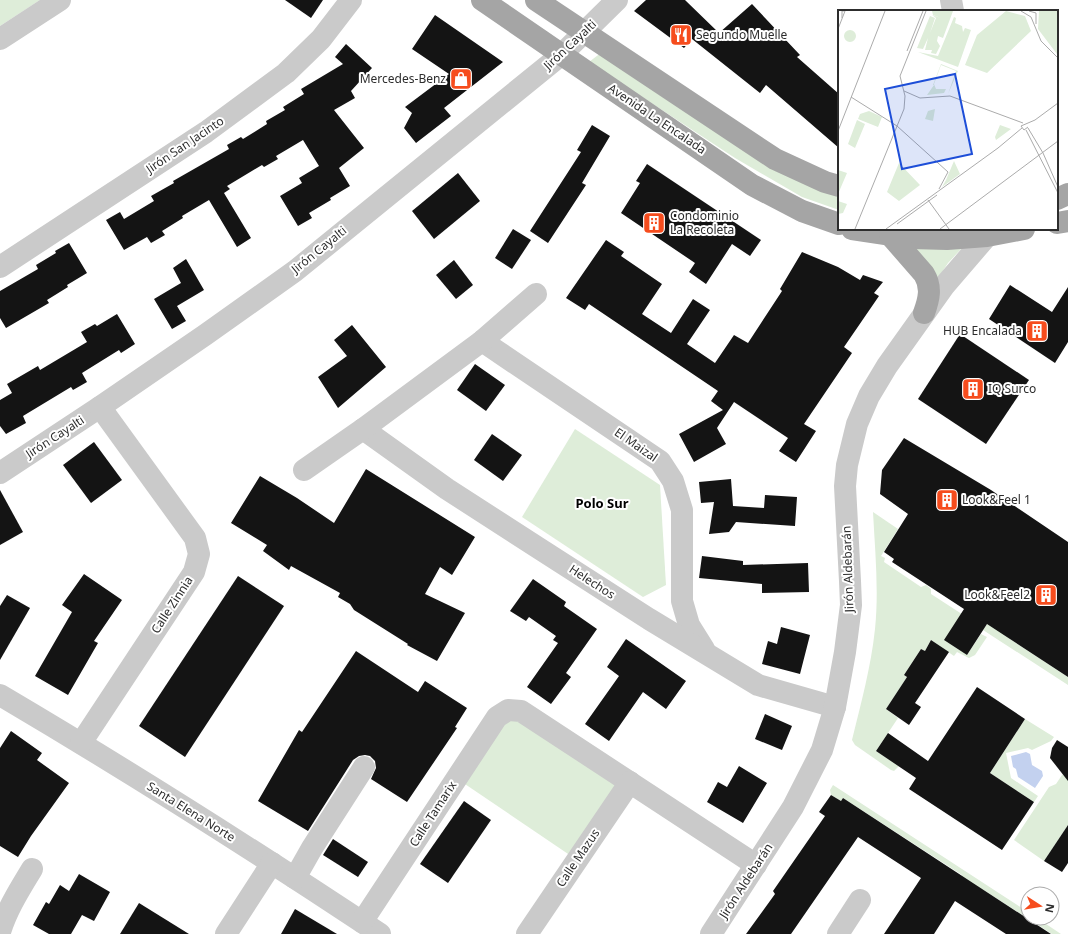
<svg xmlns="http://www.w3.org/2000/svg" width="1068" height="934" viewBox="0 0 1068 934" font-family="'Noto Sans',sans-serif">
<rect width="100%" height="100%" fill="#fff"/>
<g fill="#deedd9">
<polygon points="0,0 40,0 0,26"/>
<polygon points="602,52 839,193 839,210 802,197 735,158 589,62"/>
<polygon points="913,247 962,248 948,263 936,281"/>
<polygon points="575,429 660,485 666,585 643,597 522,517"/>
<path d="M873,512L898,529L881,556L885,558L884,562L921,587L926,585L931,589V594L968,618L945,640L967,655L981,634L987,637L975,655L969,658L957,652L954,656L931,640L925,651L921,649L904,675L907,677L886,709L898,718L876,751L899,766L894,771L891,770L855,745L852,740C861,703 871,667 875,629C879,590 875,551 873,512Z"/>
<polygon points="989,621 1010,639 1068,677 1068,685 983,630"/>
<polygon points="508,710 630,782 577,860 456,778"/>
<polygon points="1025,719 1054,737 1051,741 1032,750 1028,748 1006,753 1011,778 1038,796 1034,802 990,773"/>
<polygon points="1068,774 1068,825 1044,861 1014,840 1049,787 1056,784 1062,775"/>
<polygon points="833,785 1028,912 1028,918 1037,918 1061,934 1052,934 982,889 980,892 959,879 962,875 843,798 841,801 831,795 830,790"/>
</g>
<polygon fill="#c3d1ef" points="1026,752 1030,754 1032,765 1042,771 1043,776 1035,788 1018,777 1016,769 1013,767 1011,756"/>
<g fill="#141414">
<polygon points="285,0 323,0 311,18"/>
<polygon points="646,0 685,0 719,33 752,4 800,55 797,57 839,94 839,148 766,85 760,93 692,39 684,48 634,11"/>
<polygon points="435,15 503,62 444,108 451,116 416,143 404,128 412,113 405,107 449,74 412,49"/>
<polygon points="346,44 372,68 351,91 355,98 334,110 364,148 339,168 350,186 330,198 331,200 309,213 312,218 298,226 280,196 302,183 299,178 319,166 303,140 276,156 278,159 264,167 262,165 227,186 230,189 224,193 251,238 237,247 209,200 182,216 183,218 162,231 165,235 151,243 147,237 124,250 106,220 120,212 124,219 154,201 151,196 174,183 173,181 229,149 227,145 241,137 243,139 267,124 266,121 285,110 283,107 304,94 301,89 343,64 335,57"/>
<polygon points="592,125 610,136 582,183 586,185 548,243 530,231 581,152 577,150"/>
<polygon points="647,164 761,240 750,256 732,244 706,284 689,272 695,263 621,213 640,183 636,181"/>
<polygon points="458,173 480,201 434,239 412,211"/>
<polygon points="513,229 531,240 512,269 495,258"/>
<polygon points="606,240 624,252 621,256 662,284 642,314 671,333 693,299 710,310 687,344 715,363 734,335 748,343 782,291 780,289 802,252 838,267 860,280 863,275 883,282 874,293 879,296 844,347 852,353 804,424 816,431 796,462 779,451 788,438 734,402 717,428 726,444 694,462 679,434 723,410 711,401 718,391 589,304 585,310 566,298"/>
<polygon points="69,243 87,273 67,285 68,287 47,300 49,303 6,328 0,318 0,291 38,269 36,265 56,253 55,251"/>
<polygon points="186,259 204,290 177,306 186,321 172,329 154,299 181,283 173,268"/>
<polygon points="454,260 473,285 456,299 436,275"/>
<polygon points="1010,285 1052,312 1068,287 1068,342 1055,363 989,319"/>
<polygon points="117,314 135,344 121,353 119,350 82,373 87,382 73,390 71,387 23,416 26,423 6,434 0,426 0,400 12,393 7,384 38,366 40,370 87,342 81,332 95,324 97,326"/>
<polygon points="352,325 386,367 338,408 318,377 347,356 334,340"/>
<polygon points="960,334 1029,380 986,444 918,399"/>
<polygon points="475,364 505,385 486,411 457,390"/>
<polygon points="492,434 522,455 503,481 474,460"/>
<polygon points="904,438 991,490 1068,542 1068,677 987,624 967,655 944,640 964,609 892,562 894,559 884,552 908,514 880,494 882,470"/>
<polygon points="94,442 122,480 91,503 63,465"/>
<polygon points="366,469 475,537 452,575 440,567 425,594 465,613 437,661 407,645 408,644 354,610 350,604 338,597 340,593 291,566 289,570 263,551 267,545 231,523 260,476 297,498 334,523"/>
<polygon points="731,479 733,506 764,508 765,495 797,497 795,526 736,522 729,532 709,534 714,502 701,503 699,482"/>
<polygon points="0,490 23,532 0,545"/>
<polygon points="702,556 743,561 743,565 808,563 809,592 762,593 762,584 699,578"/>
<polygon points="84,574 122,600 94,641 98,643 68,695 35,676 72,612 62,605"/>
<polygon points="238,576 284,606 185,757 139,726"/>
<polygon points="533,579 566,602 564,606 597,629 566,673 571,677 551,704 527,687 558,643 553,640 556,636 529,617 526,621 510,611"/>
<polygon points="7,595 30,608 0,660 0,606"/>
<polygon points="781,627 810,635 800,674 762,664 768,641 777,644"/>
<polygon points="626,639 686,681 666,709 643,692 609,741 585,724 619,676 607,667"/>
<polygon points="931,640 949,652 915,703 921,707 909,725 886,709 907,677 904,675 921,649 925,651"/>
<polygon points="356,651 418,692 425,681 467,708 455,727 457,728 407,802 371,779 376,768 375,761 370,756 365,755 359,756 353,760 308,831 258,801 299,730 302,732"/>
<polygon points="977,687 1025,719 990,773 1034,802 1002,850 909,789 916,778 876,751 888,733 928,761"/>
<polygon points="765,714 792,726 782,750 755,739"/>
<polygon points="11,731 42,753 37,760 69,783 31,836 18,857 0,846 0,748"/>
<polygon points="1057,740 1068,747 1068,781 1050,758 1052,748"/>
<polygon points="739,766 767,783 743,823 707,802 718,782 727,787"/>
<polygon points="831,795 841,801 843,798 1051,934 1006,934 955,901 934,934 884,934 921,878 858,837 791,934 746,934 775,894 773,891 825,816 819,812"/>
<polygon points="464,801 491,820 448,883 420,864"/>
<polygon points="1068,825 1068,863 1062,872 1044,861"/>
<polygon points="333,839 368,862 358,877 323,855"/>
<polygon points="79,874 110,892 94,921 82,915 71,934 49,934 33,925 46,902 49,904 60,885 69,891"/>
<polygon points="139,903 189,934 120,934"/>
<polygon points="295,909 337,934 281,934"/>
</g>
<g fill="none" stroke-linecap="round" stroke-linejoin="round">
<g stroke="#cacaca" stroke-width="22">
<polyline points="951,0 953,11"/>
<polyline points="0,39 60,0"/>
<polyline points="0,267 206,132 286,73 321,39 351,0"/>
<polyline points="482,341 660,461 673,481 682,510 682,601 689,625 704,649"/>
<polyline points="363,429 447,489 540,549 649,619 758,685 835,707"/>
<polyline points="304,470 363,429 482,341 536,294"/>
<polyline points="0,473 100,407 205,335 295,271 561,55 617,0"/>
<path d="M0,695C129,771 255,851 380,934"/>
<polyline points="81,743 194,572 199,554 195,538 100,407"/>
<polyline points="295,878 312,848 364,767"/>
<polyline points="362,922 497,717 508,710 521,711 756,865"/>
<path d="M0,932C7,909 20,889 32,869"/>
<polyline points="226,934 272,863"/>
<polyline points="527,934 630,782"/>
<polyline points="711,934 793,807 822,750 835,707 845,652 851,605 850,581 845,486 847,465 857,424 869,396 887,366 944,286 987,236"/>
<polyline points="838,934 860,900"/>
</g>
<g stroke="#a5a5a5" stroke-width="22">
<polyline points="482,0 752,185 802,211 839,224"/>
<polyline points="536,0 775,159 825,182 839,186"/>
<polyline points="1057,199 1068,194"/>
<polyline points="1057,223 1068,221"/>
<polyline points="852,229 912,238 947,239 987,236 1024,229"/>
<path d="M890,235L924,274C932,287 929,299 924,313"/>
</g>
</g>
<defs>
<g id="restaurant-square" transform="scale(1.15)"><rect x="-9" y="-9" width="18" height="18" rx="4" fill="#f64c1d" stroke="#fff"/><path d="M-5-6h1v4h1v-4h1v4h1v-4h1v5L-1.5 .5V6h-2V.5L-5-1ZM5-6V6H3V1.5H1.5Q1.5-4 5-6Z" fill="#fff"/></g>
<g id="shop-square" transform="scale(1.15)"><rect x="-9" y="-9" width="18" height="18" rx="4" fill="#f64c1d" stroke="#fff"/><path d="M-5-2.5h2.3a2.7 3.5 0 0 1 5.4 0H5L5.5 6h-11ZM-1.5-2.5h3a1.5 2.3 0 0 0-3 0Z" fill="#fff"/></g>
<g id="building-square" transform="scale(1.15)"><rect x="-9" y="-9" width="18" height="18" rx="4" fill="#f64c1d" stroke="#fff"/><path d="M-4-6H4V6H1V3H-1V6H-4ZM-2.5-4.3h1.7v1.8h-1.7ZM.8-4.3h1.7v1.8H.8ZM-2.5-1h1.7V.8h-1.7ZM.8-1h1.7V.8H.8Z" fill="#fff"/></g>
</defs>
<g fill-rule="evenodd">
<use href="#restaurant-square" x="681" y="35"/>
<use href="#shop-square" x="461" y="79"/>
<use href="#building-square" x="654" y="223"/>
<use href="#building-square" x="1037" y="331"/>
<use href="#building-square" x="973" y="389"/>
<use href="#building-square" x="947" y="500"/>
<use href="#building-square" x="1046" y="595"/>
</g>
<g text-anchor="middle" stroke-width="4" stroke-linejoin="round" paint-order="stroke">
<g font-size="12" fill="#2d2d2d" stroke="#fff" text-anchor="start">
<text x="696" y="39">Segundo Muelle</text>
<text x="446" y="83" text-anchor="end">Mercedes-Benz</text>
<text x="670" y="220">Condominio<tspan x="670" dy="14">La Recoleta</tspan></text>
<text x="1022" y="335" text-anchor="end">HUB Encalada</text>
<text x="988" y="393">IQ Surco</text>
<text x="962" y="504">Look&amp;Feel 1</text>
<text x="1030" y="599" text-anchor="end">Look&amp;Feel2</text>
</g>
<g font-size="12" fill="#2d2d2d" stroke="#fff">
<text transform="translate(570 45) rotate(-43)" y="4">Jirón Cayalti</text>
<text transform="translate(657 119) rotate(34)" y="4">Avenida La Encalada</text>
<text transform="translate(185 145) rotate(-34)" y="4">Jirón San Jacinto</text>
<text transform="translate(319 250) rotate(-39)" y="4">Jirón Cayalti</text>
<text transform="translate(55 437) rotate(-33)" y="4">Jirón Cayalti</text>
<text transform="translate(636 445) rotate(35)" y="4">El Maizal</text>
<text transform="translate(848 569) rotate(-92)" y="4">Jirón Aldebarán</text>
<text transform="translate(592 582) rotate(33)" y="4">Helechos</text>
<text transform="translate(172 605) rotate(-57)" y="4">Calle Zinnia</text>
<text transform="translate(191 812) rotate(32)" y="4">Santa Elena Norte</text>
<text transform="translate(433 814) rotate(-57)" y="4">Calle Tamarix</text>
<text transform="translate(578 858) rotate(-56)" y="4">Calle Mazus</text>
<text transform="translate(746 881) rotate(-57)" y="4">Jirón Aldebarán</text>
</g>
<g font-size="13" font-weight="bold" fill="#000" stroke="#fff">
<text x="602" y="508">Polo Sur</text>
</g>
</g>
<g transform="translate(838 10)">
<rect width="220" height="220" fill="#fff"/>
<path d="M94,1H115L105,28L100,26L99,31L102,36L98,44L93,43L94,40H87L90,28L85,39L79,38L92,6L97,8L92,23L98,8L94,5L103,8L95,5ZM168,1L187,6L193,21L149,63L127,55L139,25ZM201,1H220L219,44L200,19ZM116,7L118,8L117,13L124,16L125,22L127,18L133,20L120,57L80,42L100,46ZM6 26a6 6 0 1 1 12 0a6 6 0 1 1-12 0ZM103,54L120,61L110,84L118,61L103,55L96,74L98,79H108L106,83L89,85L96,75H95ZM97,99L95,111L87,109L90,101ZM31,101L44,107L40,117L20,109L22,104ZM19,110L27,114L17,138L10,134ZM162,115L173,119L158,130L157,127ZM116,151L122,164L104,177L108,170ZM61,153L82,175L61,191L49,182ZM0,160L9,163L0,184ZM0,191L9,194L5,203L0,204Z" fill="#deedd9"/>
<path fill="none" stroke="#ababab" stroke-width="1" d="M183,1L193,7L203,31L220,48M191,1L198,3V14M0,19L7,1H4V8M69,41L85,1M66,81L82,88L112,86L185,113M13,87L59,116L110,162L101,179M190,117L186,120L183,116L197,110L220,93M190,118L205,143L220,177M188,120L220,183M0,121L47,1M90,190L111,219M59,214L99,185M17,219L66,99L67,86L62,66L88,1M48,219L160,138L184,118M102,219L220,131"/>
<path fill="#1d4ed8" fill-opacity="0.15" stroke="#1d4ed8" stroke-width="2" d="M117,64L134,144L64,159L47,79Z"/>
<rect width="220" height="220" fill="none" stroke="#2d2d2d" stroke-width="2"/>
</g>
<g transform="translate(1040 906) rotate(102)"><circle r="19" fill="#ffffff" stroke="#ababab"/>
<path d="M0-3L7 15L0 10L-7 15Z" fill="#f64c1d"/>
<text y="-6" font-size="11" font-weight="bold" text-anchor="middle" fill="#2d2d2d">N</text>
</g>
</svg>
